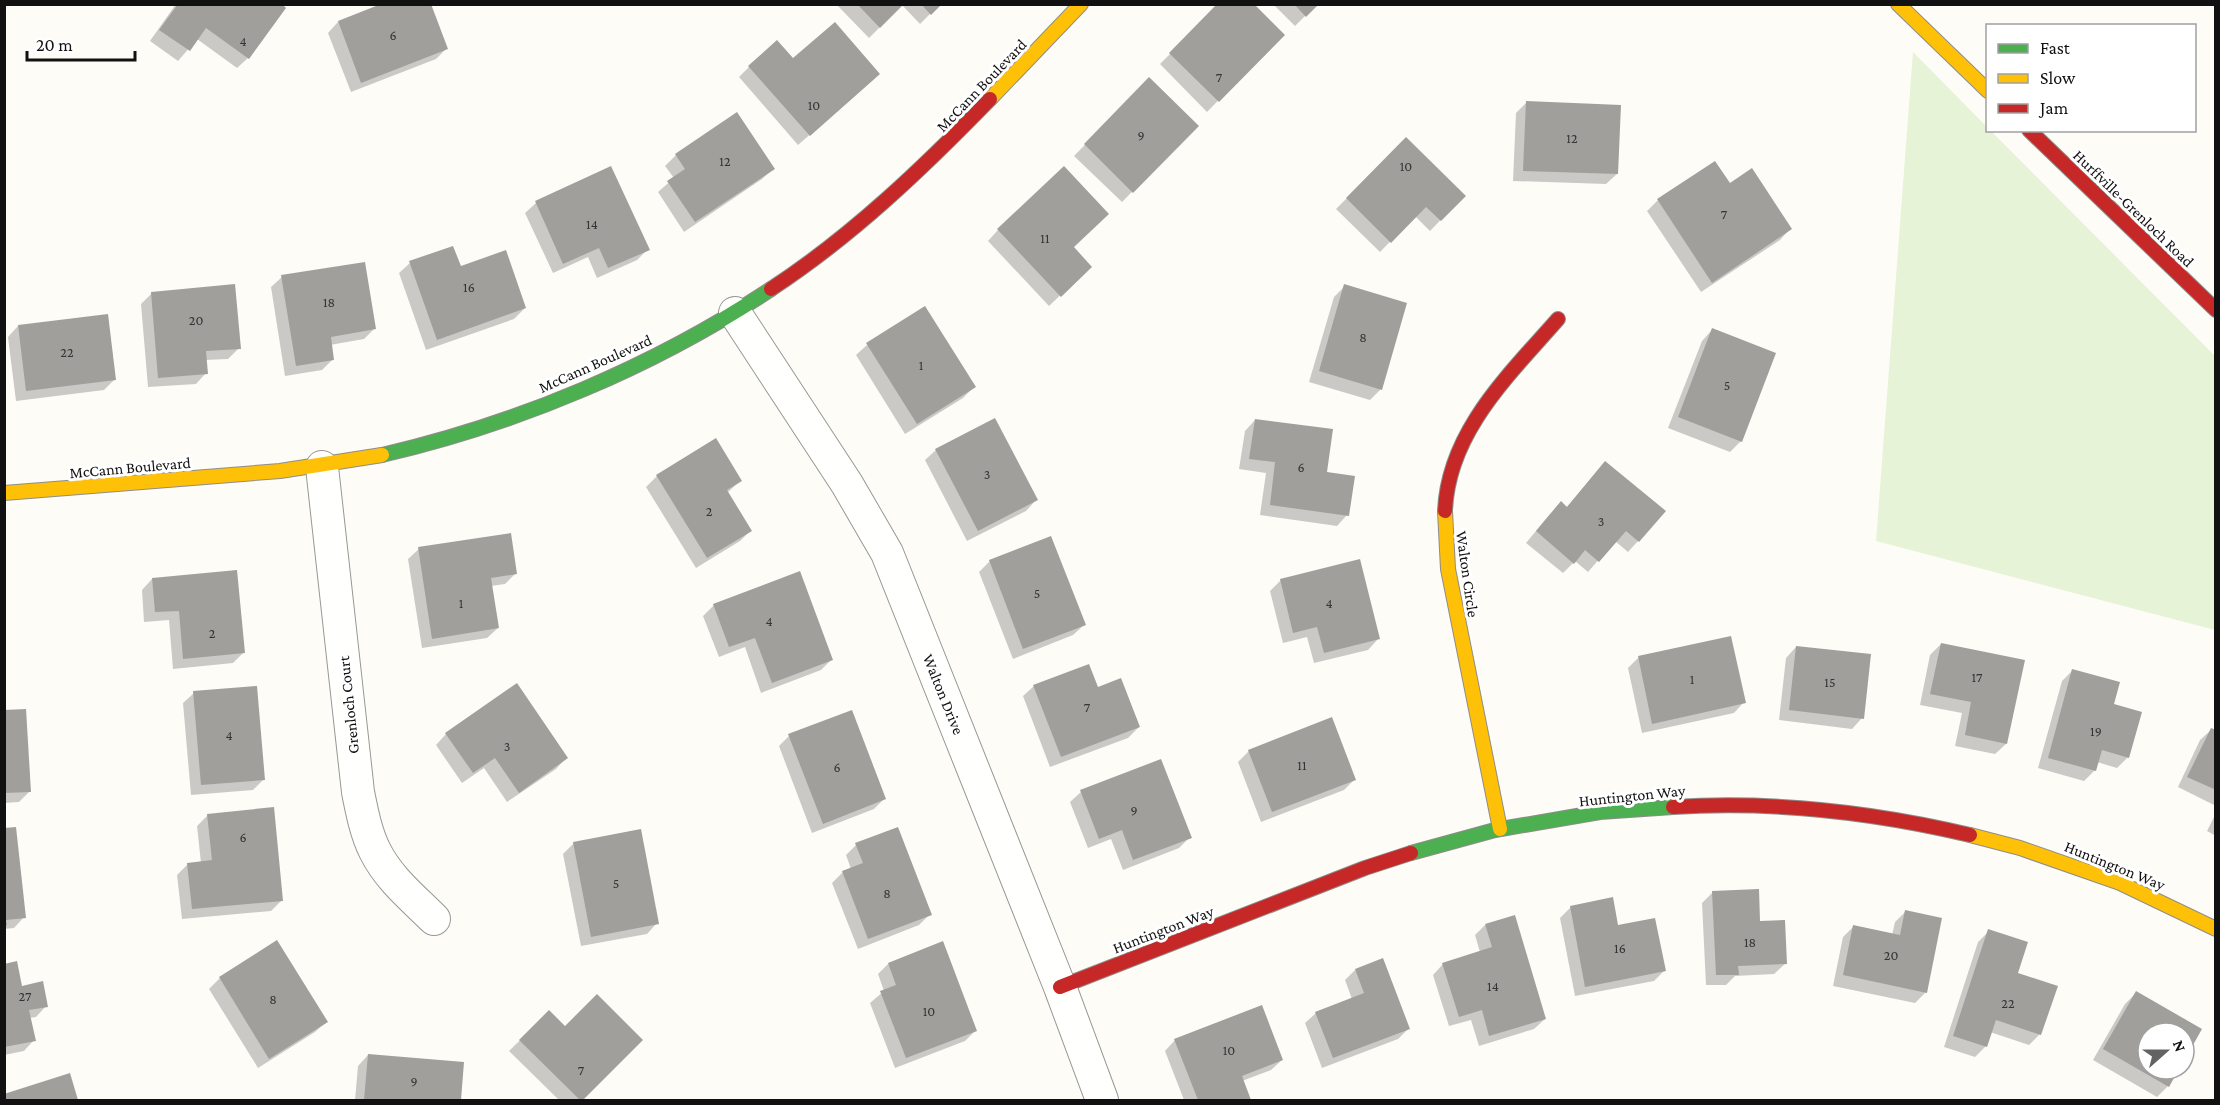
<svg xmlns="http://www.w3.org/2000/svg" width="2220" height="1105" viewBox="0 0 2220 1105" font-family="'Crimson Pro',serif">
<rect width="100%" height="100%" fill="#fdfcf7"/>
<polygon fill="#e7f3d7" points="1913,52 1987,127 1988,130 1991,131 2215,356 2215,630 1876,541"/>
<g fill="#0003">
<polygon points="176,4 279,4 248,58 237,68 197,39 178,61 150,41"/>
<polygon points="385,4 446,49 436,59 351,92 328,33 338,22"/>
<polygon points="836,4 940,4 920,24 902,5 869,38"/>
<polygon points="1220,4 1282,35 1207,112 1160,64"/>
<polygon points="1273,4 1317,4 1295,26"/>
<polygon points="793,60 868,84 798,145 739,77 749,67"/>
<polygon points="1149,79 1197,126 1122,202 1074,156"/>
<polygon points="1527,102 1617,174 1606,184 1513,181 1516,113"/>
<polygon points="1406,139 1464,196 1430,231 1415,216 1380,252 1336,209"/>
<polygon points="676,155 773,169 762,179 684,232 658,192 674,178 665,166"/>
<polygon points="1715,163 1729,185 1790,229 1780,240 1701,292 1647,211 1657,201"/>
<polygon points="536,203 648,249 637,260 597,278 588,257 553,273 525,213"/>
<polygon points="998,230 1072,248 1090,267 1049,306 988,241"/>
<polygon points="410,263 460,268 525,308 514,319 426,350 399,273"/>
<polygon points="282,277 374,329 364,339 330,345 333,359 322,370 285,376 271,287"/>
<polygon points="1345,286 1406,304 1380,390 1370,400 1309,382 1334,297"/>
<polygon points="152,293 239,348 228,359 205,360 206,373 196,384 148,387 141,304"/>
<polygon points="18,326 115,379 104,390 16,401 8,337"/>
<polygon points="1712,330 1741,441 1730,452 1668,428 1702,341"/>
<polygon points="867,345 974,387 963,398 905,434 856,355"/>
<polygon points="1255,420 1326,473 1347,515 1337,526 1260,515 1266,473 1239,469 1245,431"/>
<polygon points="936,450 1036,500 1026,511 967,541 925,460"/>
<polygon points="1595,474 1638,541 1628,552 1615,541 1588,572 1575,561 1563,573 1526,543 1550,514 1566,508"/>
<polygon points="657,476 740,481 727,493 750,531 740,541 696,568 646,487"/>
<polygon points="419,549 516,573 505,584 491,586 498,628 487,638 422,648 408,559"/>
<polygon points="990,561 1084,625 1073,635 1013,659 979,572"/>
<polygon points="152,579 243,653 233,663 173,669 169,620 144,622 142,590"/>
<polygon points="1281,580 1378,639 1368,650 1314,663 1307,637 1283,643 1270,591"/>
<polygon points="714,605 831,660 821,670 761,693 745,647 719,657 703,616"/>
<polygon points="1730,638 1744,702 1734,713 1642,733 1628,668 1638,658"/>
<polygon points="1941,644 2006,744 1995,754 1955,746 1962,713 1920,705 1930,655"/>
<polygon points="1796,647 1862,718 1852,729 1779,720 1786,658"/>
<polygon points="2073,670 2112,705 2128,757 2117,768 2097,762 2095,770 2084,781 2038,768 2062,681"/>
<polygon points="1034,686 1139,727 1128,738 1050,767 1023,696"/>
<polygon points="194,693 264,779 253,790 191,795 183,703"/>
<polygon points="4,711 30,791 19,802 4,803"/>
<polygon points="2211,730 2216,732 2216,806 2178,787 2200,740"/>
<polygon points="446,734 566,758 556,769 507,802 484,768 462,783 436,745"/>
<polygon points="789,736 884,799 874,809 812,833 779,746"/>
<polygon points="1249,751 1354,780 1344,790 1261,822 1238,762"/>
<polygon points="1081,792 1190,837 1179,848 1123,870 1111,839 1088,848 1070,802"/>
<polygon points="2216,813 2216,836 2207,831"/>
<polygon points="208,815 281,901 271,911 182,919 177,875 188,864 201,863 197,826"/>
<polygon points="4,829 24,917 14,928 4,929"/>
<polygon points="574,843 657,923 647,934 581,946 563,854"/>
<polygon points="856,845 930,914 919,925 858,949 832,883 843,872 851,869 846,855"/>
<polygon points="1713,892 1759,922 1785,964 1774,974 1735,976 1726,985 1706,985 1702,903"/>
<polygon points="1571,907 1617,927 1664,971 1654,981 1575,996 1560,918"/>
<polygon points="1905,912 1926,992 1915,1003 1833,986 1843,937 1854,926 1892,935 1895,922"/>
<polygon points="1485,925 1545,1019 1534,1029 1479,1046 1471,1020 1449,1026 1433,975 1443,964 1480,952 1475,935"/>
<polygon points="1989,931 2016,974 2040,1034 2029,1045 1990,1032 1985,1047 1975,1057 1944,1047 1978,942"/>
<polygon points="277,943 326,1022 315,1032 258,1068 209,989 220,978"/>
<polygon points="888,964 976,1030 965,1041 895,1068 870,1003 884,991 878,974"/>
<polygon points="4,966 21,987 46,1006 36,1017 29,1018 34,1040 24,1051 4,1055"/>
<polygon points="1355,970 1409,1028 1398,1039 1322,1068 1305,1023 1316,1013 1352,999 1345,980"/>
<polygon points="2136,993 2200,1030 2184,1058 2184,1033 2148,1033 2148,1069 2178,1069 2168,1086 2157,1097 2093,1060 2125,1004"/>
<polygon points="549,1012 565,1028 641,1040 581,1100 559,1100 509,1051"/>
<polygon points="1175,1040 1282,1060 1271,1070 1242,1081 1250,1100 1184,1100 1165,1051"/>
<polygon points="368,1055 463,1063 459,1100 355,1100 358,1066"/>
<polygon points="69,1075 77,1100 4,1100 4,1096"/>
</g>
<g fill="#a19f9c">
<polygon points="178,4 282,4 286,8 249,59 206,28 190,51 159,30"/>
<polygon points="381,4 431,4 448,49 361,83 338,21"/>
<polygon points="857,4 904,4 880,28"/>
<polygon points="921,4 942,4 931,15"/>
<polygon points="1217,4 1254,4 1285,35 1219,102 1169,53"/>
<polygon points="1294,4 1319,4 1306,17"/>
<polygon points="835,22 880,74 810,136 748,66 777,40 793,58"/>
<polygon points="1149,77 1199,126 1133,193 1084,144"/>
<polygon points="1526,101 1621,105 1618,174 1523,171"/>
<polygon points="737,112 775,169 695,222 667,181 685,169 675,154"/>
<polygon points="1406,137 1466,196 1441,221 1426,207 1391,243 1346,198"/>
<polygon points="1715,161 1730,183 1752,168 1792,229 1712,283 1657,199"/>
<polygon points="611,166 650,250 608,268 599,248 563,264 535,201"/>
<polygon points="1064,166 1109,214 1074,247 1092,267 1061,297 997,229"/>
<polygon points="453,246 461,266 506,250 526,308 437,340 409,261"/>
<polygon points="365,262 376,329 331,337 334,360 296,366 281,275"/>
<polygon points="235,284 241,349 206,351 208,374 158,378 151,292"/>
<polygon points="1344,284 1407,303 1382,390 1319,371"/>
<polygon points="925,306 976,387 917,424 866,343"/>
<polygon points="108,314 116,380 26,391 18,325"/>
<polygon points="1712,328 1776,353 1742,442 1678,417"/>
<polygon points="995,418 1038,500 978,531 935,449"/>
<polygon points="1255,419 1333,429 1327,472 1355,476 1349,516 1270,505 1275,462 1249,459"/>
<polygon points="716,438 742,481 727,490 752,531 707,558 656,475"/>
<polygon points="1605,461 1666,511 1639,542 1626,531 1599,562 1585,550 1574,564 1536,531 1561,501 1567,507"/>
<polygon points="511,533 517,574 491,578 499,628 432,639 418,547"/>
<polygon points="1051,536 1086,625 1023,649 989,560"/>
<polygon points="1360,559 1380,639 1324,653 1317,627 1293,633 1280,579"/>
<polygon points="237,570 245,653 183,659 179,611 155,612 152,578"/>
<polygon points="800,571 833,660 772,683 755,638 729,647 713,604"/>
<polygon points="1731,636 1746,703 1652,724 1638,656"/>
<polygon points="1941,643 2025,660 2007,744 1965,735 1971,702 1930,694"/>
<polygon points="1796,646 1871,654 1864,719 1789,710"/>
<polygon points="1089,664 1098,687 1121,678 1140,727 1061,757 1033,685"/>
<polygon points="2072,669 2120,682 2114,704 2142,712 2129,758 2102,750 2096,771 2048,758"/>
<polygon points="517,683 568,758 519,793 495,758 473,773 445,733"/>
<polygon points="257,686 265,780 201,785 193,691"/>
<polygon points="26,709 31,792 4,793 4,710"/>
<polygon points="852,710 886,799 823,824 788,734"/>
<polygon points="1332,717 1356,780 1272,812 1248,750"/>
<polygon points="2211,728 2216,730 2216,790 2187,777"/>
<polygon points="1161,759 1192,838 1133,860 1122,830 1099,839 1080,790"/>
<polygon points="274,807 283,901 192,909 187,863 212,860 207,814"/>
<polygon points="16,827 26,918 6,920 7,925 4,926 4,828"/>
<polygon points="898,827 932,915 868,939 842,871 863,863 855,843"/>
<polygon points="641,829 659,924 591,937 573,842"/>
<polygon points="1759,889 1760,921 1785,920 1787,964 1738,966 1739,975 1716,975 1712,891"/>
<polygon points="1613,897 1618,925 1655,918 1666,971 1585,987 1570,906"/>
<polygon points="1905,910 1942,918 1927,993 1843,975 1853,925 1900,935"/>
<polygon points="1515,915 1546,1019 1489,1036 1482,1010 1459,1017 1442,963 1492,947 1485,924"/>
<polygon points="1988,929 2028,942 2018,973 2058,986 2041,1035 1996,1020 1987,1047 1953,1036"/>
<polygon points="277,940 328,1022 269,1059 219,977"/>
<polygon points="943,941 977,1031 906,1058 880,991 896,985 888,963"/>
<polygon points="1383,958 1410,1029 1333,1058 1315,1012 1364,993 1355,969"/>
<polygon points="17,961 22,986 43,981 48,1007 29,1010 36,1041 4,1047 4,964"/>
<polygon points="2136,991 2202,1029 2184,1061 2184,1033 2148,1033 2148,1069 2179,1069 2169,1087 2103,1049"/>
<polygon points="597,994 643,1040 583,1100 580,1100 519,1040 549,1010 565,1026"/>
<polygon points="1262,1005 1283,1060 1242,1076 1251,1100 1198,1100 1174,1039"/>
<polygon points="368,1054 464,1062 461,1100 364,1100"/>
<polygon points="70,1073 78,1100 4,1100 4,1094"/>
</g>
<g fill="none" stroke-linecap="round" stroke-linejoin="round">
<g stroke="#979795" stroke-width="34">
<g id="street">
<polyline points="735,313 847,484 887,553 1060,987 1102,1100"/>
<path d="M322,467L358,792C362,812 366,833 375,851C389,879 413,898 434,919"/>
</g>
</g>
<g stroke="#8e8d8b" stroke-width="16">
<g id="fast">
<path d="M382,455C517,424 655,366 771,289"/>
<polyline points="1411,853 1495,830 1600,812 1673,807"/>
</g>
</g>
<g stroke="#8e8d8b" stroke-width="16">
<g id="slow">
<polyline points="1898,4 1988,91"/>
<polyline points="990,99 1081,4"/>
<polyline points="4,493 280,471 382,455"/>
<polyline points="1445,511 1448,569 1500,829"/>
<polyline points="1970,835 2020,848 2120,883 2216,929"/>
</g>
</g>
<g stroke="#8e8d8b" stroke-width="16">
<g id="jam">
<polyline points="2029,130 2216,310"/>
<path d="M771,289C852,236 923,168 990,99"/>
<path d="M1445,511C1448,432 1509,375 1558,319"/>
<path d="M1673,807C1772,801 1873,812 1970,835"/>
<polyline points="1060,987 1365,868 1411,853"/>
</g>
</g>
<use href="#street" stroke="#fffffe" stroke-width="32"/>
<use href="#fast" stroke="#4caf50" stroke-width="14"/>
<use href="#slow" stroke="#ffc107" stroke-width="14"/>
<use href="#jam" stroke="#c62828" stroke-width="14"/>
</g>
<g text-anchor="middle" stroke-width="6" stroke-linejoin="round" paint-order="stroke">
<g font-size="14" fill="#353434">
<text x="393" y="40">6</text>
<text x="243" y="46">4</text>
<text x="1219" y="82">7</text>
<text x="814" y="110">10</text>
<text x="1141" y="140">9</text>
<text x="1572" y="143">12</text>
<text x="725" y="166">12</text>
<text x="1406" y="171">10</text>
<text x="1724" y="219">7</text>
<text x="592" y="229">14</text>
<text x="1045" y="243">11</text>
<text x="469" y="292">16</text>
<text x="329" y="307">18</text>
<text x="196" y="325">20</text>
<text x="1363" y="342">8</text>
<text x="67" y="357">22</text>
<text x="921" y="370">1</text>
<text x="1727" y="390">5</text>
<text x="1301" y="472">6</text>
<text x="987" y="479">3</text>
<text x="709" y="516">2</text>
<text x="1601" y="526">3</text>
<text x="1037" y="598">5</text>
<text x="461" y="608">1</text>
<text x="1329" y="608">4</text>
<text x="769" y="626">4</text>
<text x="212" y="638">2</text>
<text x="1977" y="682">17</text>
<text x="1692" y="684">1</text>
<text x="1830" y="687">15</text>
<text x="1087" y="712">7</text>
<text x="2096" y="736">19</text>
<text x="229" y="740">4</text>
<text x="507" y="751">3</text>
<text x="1302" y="770">11</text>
<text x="837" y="772">6</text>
<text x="1134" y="815">9</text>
<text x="243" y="842">6</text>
<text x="616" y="888">5</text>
<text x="887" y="898">8</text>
<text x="1750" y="947">18</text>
<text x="1620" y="953">16</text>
<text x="1891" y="960">20</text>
<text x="1493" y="991">14</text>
<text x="25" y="1001">27</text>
<text x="273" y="1004">8</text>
<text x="2008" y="1008">22</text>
<text x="929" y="1016">10</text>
<text x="1229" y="1055">10</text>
<text x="581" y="1075">7</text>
<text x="414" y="1086">9</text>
</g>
<g font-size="16" fill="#111" stroke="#fff">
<text transform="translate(981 85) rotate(-46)" y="6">McCann Boulevard</text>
<text transform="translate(2134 208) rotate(44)" y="6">Hurffville-Grenloch Road</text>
<text transform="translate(595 363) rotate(-24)" y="6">McCann Boulevard</text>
<text transform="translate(130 467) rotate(-5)" y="6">McCann Boulevard</text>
<text transform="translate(1468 574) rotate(82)" y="6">Walton Circle</text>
<text transform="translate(944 694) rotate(68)" y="6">Walton Drive</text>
<text transform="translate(348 705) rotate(-96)" y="6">Grenloch Court</text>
<text transform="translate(1632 795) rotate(-6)" y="6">Huntington Way</text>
<text transform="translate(2115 865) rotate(22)" y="6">Huntington Way</text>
<text transform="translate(1163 929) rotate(-21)" y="6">Huntington Way</text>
</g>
</g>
<rect width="2220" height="1105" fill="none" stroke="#111111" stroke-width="12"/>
<rect x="1986" y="24" width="210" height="108" fill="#ffffff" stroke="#a0a0a0" stroke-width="1.5"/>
<rect x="1998" y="44" width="30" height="9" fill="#4caf50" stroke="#a0a0a0" stroke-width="1.5"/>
<text x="2040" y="54" font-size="18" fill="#111111">Fast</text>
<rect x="1998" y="74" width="30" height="9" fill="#ffc107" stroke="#a0a0a0" stroke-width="1.5"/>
<text x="2040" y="84" font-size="18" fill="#111111">Slow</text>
<rect x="1998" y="104" width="30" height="9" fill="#c62828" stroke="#a0a0a0" stroke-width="1.5"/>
<text x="2040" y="114" font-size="18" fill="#111111">Jam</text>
<g transform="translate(2166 1051) rotate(69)"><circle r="28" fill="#ffffff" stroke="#a0a0a0" stroke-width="1.5"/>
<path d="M0-4.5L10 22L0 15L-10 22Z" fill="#646362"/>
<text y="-9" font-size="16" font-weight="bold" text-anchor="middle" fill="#111111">N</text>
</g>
<path d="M27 51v9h108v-9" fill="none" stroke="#111111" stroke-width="3"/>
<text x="36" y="51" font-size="18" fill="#111111" stroke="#ffffff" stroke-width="4.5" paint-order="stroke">20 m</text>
</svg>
